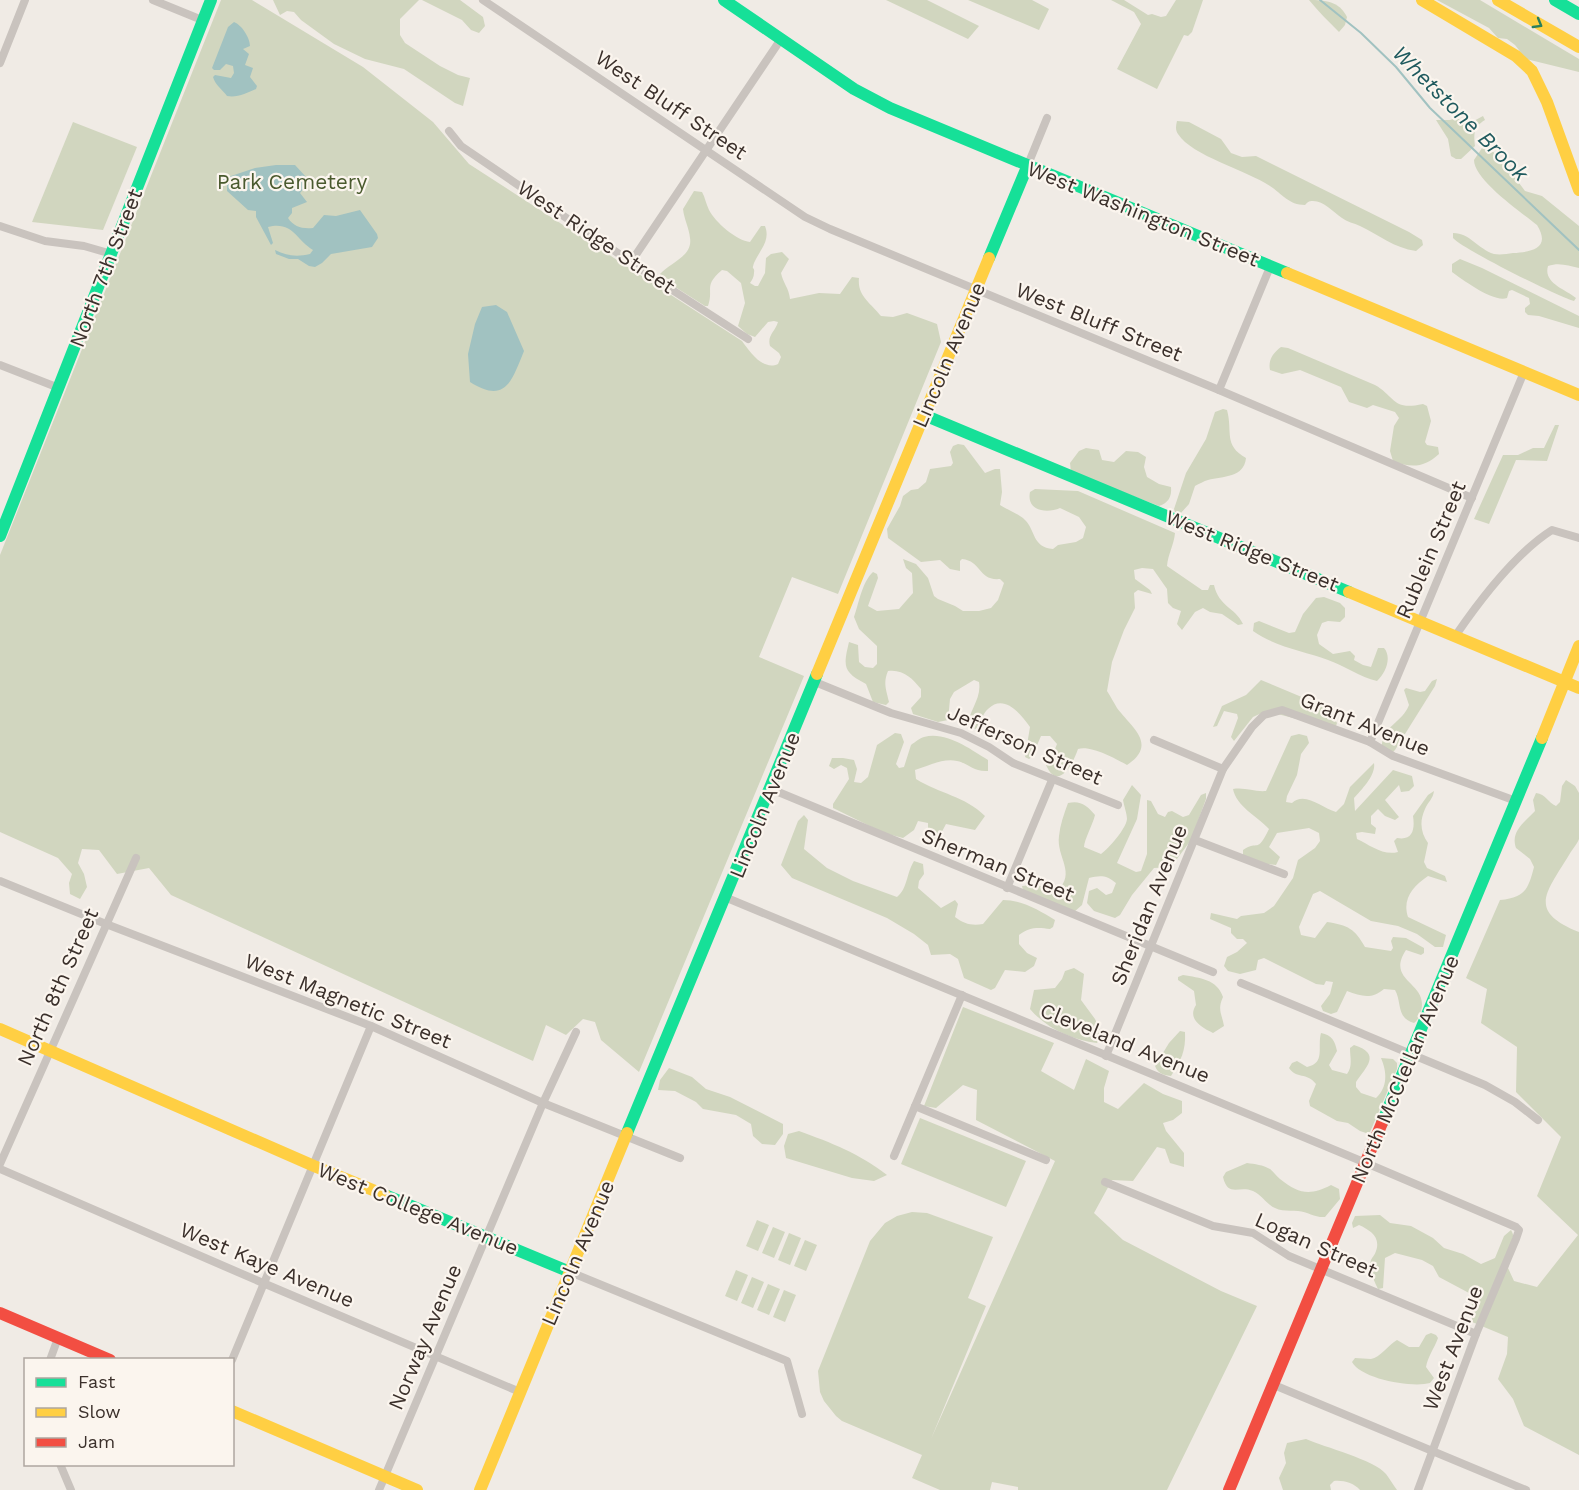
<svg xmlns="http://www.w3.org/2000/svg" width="1579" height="1490" viewBox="0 0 1579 1490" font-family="'Work Sans',sans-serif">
<rect width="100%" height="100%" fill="#f0ebe5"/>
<g fill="#d1d6bf">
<path d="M221,0H252L363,67L433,122L469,164L742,341C750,352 763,371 778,364L781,357L779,353L770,346C767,335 775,332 778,322L774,321L768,322L755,337L747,334L738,326L745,303L741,283L727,271L722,270C703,286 714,289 708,306H705L661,278L660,274C670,263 693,256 690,238C689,228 684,219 683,209L694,191L702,192C705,197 706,204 709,210C715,222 737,241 750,242L761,226H765C771,241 759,251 754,263C751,272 755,265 754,273C754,277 752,280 750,283L755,286H758L765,273L766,258L771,254L782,252L789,259L781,273C783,283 789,288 790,299L819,293L840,294L852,277L859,278C857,296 871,303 881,316L893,317L907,313L937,324L941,342L838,594L792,577L759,657L804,676L639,1072L601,1040L595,1022L583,1019L566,1035L546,1025L533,1061L171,895L149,868L117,874L99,850L82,849L78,863L84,874L87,887L80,899L70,894L69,883L72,874L58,858L0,832V555Z"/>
<polygon points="273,0 419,0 400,19 400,35 405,43 440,66 458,75 470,78 463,106 455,103 404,69 365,59 334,44 301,20 294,12 287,11 280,15"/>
<polygon points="422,0 460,0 483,17 485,26 479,33 471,30 462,20"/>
<polygon points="886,0 927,0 979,26 968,39"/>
<polygon points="968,0 1032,0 1049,9 1039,30"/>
<polygon points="1111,0 1124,0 1148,15 1152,14 1161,17 1166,16 1176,0 1203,0 1192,32 1188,36 1184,35 1157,89 1117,69 1141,24 1134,12"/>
<path d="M1309,0C1325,0 1339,1 1347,17L1345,25L1339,32C1329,22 1318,11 1309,0Z"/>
<polygon points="1437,0 1480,0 1579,59 1579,72 1526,59 1515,45 1507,39 1498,38 1489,28"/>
<path d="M1483,116L1485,120C1473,127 1474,134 1475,146L1461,159H1456L1451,156L1448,139L1436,120H1450L1456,118L1470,123Z"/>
<path d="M1177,121L1189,122L1221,139L1231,153L1242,157L1256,156L1409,232L1422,240L1423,245L1416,251C1394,248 1379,235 1360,226C1354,223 1347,222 1342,218C1333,212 1324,201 1313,201C1308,201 1308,202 1305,205C1289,205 1282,194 1270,186C1246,170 1192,156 1178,134C1175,130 1176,125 1177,121Z"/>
<polygon points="73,122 137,147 103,230 32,222"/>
<path d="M1482,148L1491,150L1502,160L1525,191L1542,196L1579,226V268C1568,266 1560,262 1548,266C1543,283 1565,289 1576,298L1574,301C1558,297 1461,248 1453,238V233C1470,233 1478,249 1494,254C1500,255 1507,254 1513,253C1533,252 1551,248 1537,225C1521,212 1474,180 1474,160Z"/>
<path d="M1460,259L1482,268L1579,316V328L1539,316L1528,315L1525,312V308L1530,304L1529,298L1512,290L1509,291L1507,298C1494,303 1463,280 1452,272V264Z"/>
<path d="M1281,347L1288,348L1375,385C1396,397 1392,411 1423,404L1427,406L1431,421L1425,442L1427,445L1438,447L1439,454C1424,468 1411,468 1393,461L1390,451L1394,426L1399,418L1395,412L1373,405L1367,408L1349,402L1341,387L1300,370L1282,374L1270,370C1268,360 1273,353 1281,347Z"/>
<path d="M1223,409L1227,410C1233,432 1223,445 1246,458C1244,478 1223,476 1208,480C1204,481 1199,484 1195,486L1189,504L1180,514L1175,512L1174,509L1186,473L1206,439L1215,412Z"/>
<polygon points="1555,425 1559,425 1547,461 1516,460 1489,524 1474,519 1503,455 1518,455 1533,448 1544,448"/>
<path d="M958,444L964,445L985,473L995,469H1000L1002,492L1000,505C1007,510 1018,513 1025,520C1036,531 1032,547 1053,549L1058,545L1076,542L1083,538L1086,527L1079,517L1060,508C1047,514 1026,511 1030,492L1035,489L1078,491L1175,533C1174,545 1168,554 1167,566L1202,590H1208L1210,585H1214C1219,607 1235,607 1243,624L1238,625L1222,614L1210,612L1203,608L1195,612L1182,630L1177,624L1181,611L1173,608L1168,603L1167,589L1153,569L1142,568L1134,570L1135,579L1150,590L1152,594L1138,590L1134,593L1135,608L1124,630L1112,662L1107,691C1111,697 1114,703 1117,708C1132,728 1158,744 1127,765C1116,759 1091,745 1078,749C1073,764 1058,792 1046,765C1049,757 1054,753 1057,744L1050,736H1041L1032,757L1029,759L1025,757L1030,727C1021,714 1004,693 988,709C982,714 981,723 976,729L968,727C968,711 982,699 979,682L974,680L954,692L950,699L948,720L938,722L913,714L911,708L921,697V689C912,678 903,669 888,671C883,683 886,689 889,702L886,705L873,702L866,684C843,672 843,667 849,642L858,645L859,662L865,667L873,668L877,664V646L859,629L854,617C859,603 862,582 873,572L877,574L878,578L868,606L877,611L899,609L913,593L912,573L906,568L903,559L916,564L928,578L934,596L938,599L955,606L963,611H979L991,608L998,600L1004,583L1000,579C978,581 982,561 962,559L960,561V571L950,569L940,560L921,562L888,538L887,529L900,506L903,496L911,490L918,489L926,482L930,469L951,466L953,463L950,452L953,446Z"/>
<path d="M1086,448L1099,450L1102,460L1114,462L1126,451L1138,452L1146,457L1144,467L1147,477L1159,484L1171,487C1172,497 1168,503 1159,506L1071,472L1070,463L1079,451Z"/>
<path d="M1324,597L1340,603L1345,608V617L1340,622L1328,621L1322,623L1317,635L1319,644L1333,654L1350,651L1355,656L1354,660L1363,665L1371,667L1378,648H1384C1392,657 1386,673 1377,681C1360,677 1345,666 1328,660C1304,651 1275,647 1253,631L1254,623L1259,621L1289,633L1295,632L1303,614L1316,598Z"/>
<path d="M1437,679L1435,686L1395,750L1393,752L1382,747C1381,727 1403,722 1409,705L1404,690L1406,688L1420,692L1425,691L1432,681Z"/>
<polygon points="1261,680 1316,703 1329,711 1337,723 1335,729 1266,711 1253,717 1234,741 1231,737 1238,718 1237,714 1224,711 1217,726 1213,727 1222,706 1246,695"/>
<path d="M895,733L901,734L904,742L896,764L899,768L904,767L911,745C915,742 920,738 924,737C946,731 970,749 988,760V771C973,772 970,764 957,761C943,758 928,766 915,770L916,779C940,794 965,796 985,816L975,830L946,824L938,839L931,843L928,841V823L918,821L914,830L903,838L884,833L833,808V804L849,779L847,768L841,765L834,769L829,766L832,758H843L854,760L857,769L854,782L861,783L868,777L877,745Z"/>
<path d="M1299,734L1307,736L1309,743L1301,754L1297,775L1287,796L1286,802L1292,803C1305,791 1322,808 1336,812L1344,804L1350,787L1374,763C1376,775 1362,789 1354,798L1355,811L1393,770L1412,776L1414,786L1409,791L1401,792L1399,785L1385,800L1399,817L1395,820L1385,816L1378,809L1371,816V824L1376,828L1375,834L1362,832L1356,833L1357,839C1370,845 1383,856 1398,852L1394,841L1397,838C1413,841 1415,829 1413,816L1428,795L1434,791C1433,799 1428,802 1425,809C1419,822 1421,833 1428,843L1424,862L1427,868L1445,876L1447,882L1428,876C1413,886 1402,899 1408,917L1446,935L1443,947H1435L1417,934L1398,926L1371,921L1320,891L1313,894L1299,927L1301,935L1315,938L1327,922C1348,925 1355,929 1365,947L1391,951L1393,948L1391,941L1393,937L1406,938L1424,948V953L1421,955L1406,950C1385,982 1429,982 1421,1011C1419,1017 1418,1020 1414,1023C1396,1018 1402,1002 1395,990L1384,989C1371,1000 1361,996 1347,991L1337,1012L1331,1014L1323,1011L1321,1006L1330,994L1333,982L1326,981L1324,985L1316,984L1264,958L1258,960L1256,970L1240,974L1228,971L1224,966L1227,957L1237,952L1247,943L1243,939H1237L1231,933V928L1210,919L1211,913L1237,919L1241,916L1264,913L1274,906L1293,878L1298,860L1315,848L1320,841L1319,833L1309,828L1277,833L1269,847L1280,857L1276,865L1267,864L1243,855V850C1259,839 1256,855 1269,829C1258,817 1236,806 1233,789C1245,787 1254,792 1266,791L1291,736Z"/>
<path d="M1566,780L1575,786L1579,793C1579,803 1579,831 1579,839C1577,844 1572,850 1569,855C1546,893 1527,911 1579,932V1455L1524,1426L1513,1399L1498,1379L1507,1354L1508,1337L1472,1322V1305L1469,1293L1439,1277L1433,1266L1422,1260L1395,1253L1385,1258L1383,1288L1378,1289C1374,1281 1368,1268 1371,1260C1372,1257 1375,1255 1376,1251C1381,1237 1370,1230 1359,1225L1353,1228L1352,1223L1355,1216L1380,1215L1390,1223L1411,1226L1433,1238L1444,1248L1463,1254L1481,1264L1495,1258L1504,1236L1511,1230C1518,1242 1512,1256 1508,1268L1514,1281L1537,1287L1578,1235L1537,1196L1561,1137L1516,1092L1517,1047L1481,1023L1487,989L1466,978L1500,900C1525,897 1528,890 1534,867L1530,859L1516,848C1510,831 1525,822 1535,811L1533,800L1536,793C1546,794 1548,803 1556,806L1560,802L1562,786Z"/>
<path d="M1132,785L1141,795L1137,819L1117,863L1136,872L1141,871L1147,854V800L1151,801L1158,814L1165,817L1168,812L1172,811L1183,817L1189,815L1201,795L1206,793V799L1191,840L1171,867L1154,868L1132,895L1120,915L1115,918L1094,911L1087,903L1089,891L1097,888L1106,895L1112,893L1116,883C1107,875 1100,875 1089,878L1082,905L1074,912L1023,890L1022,886C1035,884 1044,886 1057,891C1077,873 1056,857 1059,836C1060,825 1064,814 1068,803C1080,800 1087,805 1095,815C1093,824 1084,840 1084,847L1101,854C1109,848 1126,829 1127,819C1127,814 1124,806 1123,800Z"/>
<path d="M804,815L808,820L804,849L827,868L853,881L897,897C908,888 906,874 914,861L923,864L924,874L919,881L918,888L941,908L955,900L958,904L955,917C964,924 972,926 983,924L1003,900C1022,900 1040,911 1055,920L1053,927L1050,929C1038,927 1029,927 1019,935V944L1027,953L1037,958L1034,966L1025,972L1005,970L995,988L991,990L964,978L958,959L950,954L931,955L928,945L914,934L887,918L792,878L781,865L798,821Z"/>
<path d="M1074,968L1084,974L1081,1000L1095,1019L1102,1034L1097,1043C1072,1040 1046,1028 1030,1009L1034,990L1055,988L1062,979L1065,971Z"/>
<path d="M1183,975C1200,978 1217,979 1223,997C1217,1010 1222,1014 1224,1026L1213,1033C1201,1027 1187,1019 1196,1005L1194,991L1178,980V977Z"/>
<polygon points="963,1007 1054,1043 1041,1071 1074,1090 1086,1059 1109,1071 1104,1088 1104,1102 1118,1109 1144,1083 1163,1094 1182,1101 1182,1113 1173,1120 1163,1123 1166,1131 1184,1153 1184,1167 1170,1163 1165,1149 1157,1147 1133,1181 1112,1180 1094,1213 1123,1240 1221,1291 1257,1306 1167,1490 1018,1490 1018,1487 992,1482 990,1490 940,1490 912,1478 922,1455 842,1421 836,1416 824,1401 820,1392 818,1371 870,1241 885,1223 897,1216 912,1212 927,1213 993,1237 968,1298 986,1306 931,1439 1055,1161 976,1120 977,1090 963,1085 936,1108 924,1106"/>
<path d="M1180,1031L1185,1032C1186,1051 1181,1060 1171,1076C1162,1075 1158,1073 1155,1066L1169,1043Z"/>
<path d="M1321,1033C1332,1035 1335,1041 1337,1051L1329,1065L1332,1070L1347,1074C1353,1066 1350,1058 1350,1048L1354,1045C1382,1054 1366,1067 1356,1082V1087L1361,1093L1376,1098C1388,1087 1387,1072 1381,1058L1393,1059L1397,1063V1069L1370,1132L1366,1133L1360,1131L1348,1123L1337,1121L1310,1106L1309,1101L1316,1084C1307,1072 1296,1079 1289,1068L1292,1063L1297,1061L1307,1067C1326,1063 1317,1047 1321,1033Z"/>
<polygon points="669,1068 692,1077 706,1089 730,1097 783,1124 783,1134 775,1145 762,1144 753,1136 751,1124 736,1115 703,1109 696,1102 675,1091 658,1090 660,1080"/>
<polygon points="920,1118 1026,1161 1006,1207 901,1164"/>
<path d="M799,1131C832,1143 858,1153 887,1175L874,1181L852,1178L786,1158L784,1146L788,1134Z"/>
<path d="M1247,1163C1255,1164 1263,1165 1270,1169C1274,1172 1276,1176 1280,1179C1299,1194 1310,1196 1331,1185L1339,1189L1340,1199L1325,1217C1316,1218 1308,1212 1298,1211C1290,1210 1282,1212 1275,1208C1266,1204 1262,1195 1253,1191C1239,1185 1228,1198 1223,1177L1226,1172Z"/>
<polygon points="757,1220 769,1225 758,1251 746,1246"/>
<polygon points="773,1227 785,1232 774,1258 762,1253"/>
<polygon points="789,1233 801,1238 790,1265 778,1260"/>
<polygon points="805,1240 817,1245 806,1271 794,1266"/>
<polygon points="736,1270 748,1275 737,1301 725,1296"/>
<polygon points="752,1277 764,1282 753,1308 741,1303"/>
<polygon points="768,1284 780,1289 769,1315 757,1310"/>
<polygon points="784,1290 796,1295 785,1322 773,1317"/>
<path d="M1431,1333L1436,1335L1438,1338C1434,1349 1428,1356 1426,1367L1434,1378L1430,1383C1412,1388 1361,1379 1352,1362L1355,1358C1360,1358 1366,1359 1371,1359C1380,1358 1388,1345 1397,1340L1409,1347H1419L1426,1335Z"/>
<path d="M1306,1439C1324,1447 1375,1460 1386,1474C1390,1479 1393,1485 1397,1490H1360C1354,1483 1343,1480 1334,1481L1330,1485L1331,1490H1283L1279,1478L1286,1463L1284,1453L1287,1443Z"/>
</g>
<g fill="#a1c2c1">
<path d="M234,22C242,25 250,38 250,46L243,49L249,54L245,65L253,68L250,77L257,86L256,89C247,93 237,98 227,96C223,90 215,85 213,77L215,75L231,78L234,73L233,66L226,64L220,70H214L212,68L228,27Z"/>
<path d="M276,165H295L307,178L305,187L300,193L307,202L292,208V213L288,218C294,227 302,229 313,228L324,215L336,216L360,210L377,234L378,238L372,247L331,254L322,263L315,267L309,266L298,259H289L276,254L275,250C287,256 297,257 310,254L313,250C296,240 293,221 268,227L273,243L271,245L256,217V211L248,210L227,191V185L216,181L255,168Z"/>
<path d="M496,305L507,312L524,351C512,380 506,405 470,382L468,354L475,324L482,307Z"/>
</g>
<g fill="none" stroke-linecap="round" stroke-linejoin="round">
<polyline stroke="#a1c2c1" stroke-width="2" points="1320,0 1361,33 1396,67 1430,108 1579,250"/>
<g stroke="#c9c3be" stroke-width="8">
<polyline points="153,0 202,20"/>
<polyline points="483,0 805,217 830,229 1219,390 1472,498"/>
<polyline points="0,63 25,0"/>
<polyline points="449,131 461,146 666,286 748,339"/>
<polyline points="1027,167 1047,118"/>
<polyline points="0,226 45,241 84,246 112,254"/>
<polyline points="631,262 781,39"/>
<polyline points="0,365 59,388"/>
<polyline points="1219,390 1270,267"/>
<path d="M1456,635C1480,600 1516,553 1552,530L1579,538"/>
<polyline points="815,682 891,713 961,733 989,747 1013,763 1118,805"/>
<polyline points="1154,740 1223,769"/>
<polyline points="1370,742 1524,372"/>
<polyline points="771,789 1213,972"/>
<polyline points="1195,840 1284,874"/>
<polyline points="0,881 106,924 371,1026 543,1103 680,1158"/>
<polyline points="1007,888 1052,780"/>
<polyline points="727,898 1366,1163 1516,1227 1519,1230 1516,1239 1476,1334 1418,1490"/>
<polyline points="1241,983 1485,1085 1515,1102 1538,1120"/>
<polyline points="1106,1056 1223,769 1252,727 1264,715 1282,710 1370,742 1393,756 1516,801"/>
<polyline points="915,1106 1046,1160"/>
<polyline points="894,1156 962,995"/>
<polyline points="0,1164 136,858"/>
<polyline points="0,1169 263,1283 520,1392"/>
<polyline points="1105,1182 1213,1226 1253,1233 1289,1256 1476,1334"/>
<polyline points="570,1272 787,1361 802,1414"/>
<polyline points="50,1360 58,1338"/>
<polyline points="232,1360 371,1026"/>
<polyline points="1274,1385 1526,1490"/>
<polyline points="60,1464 71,1490"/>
<polyline points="379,1490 543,1103 576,1032"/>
</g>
<g stroke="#16e098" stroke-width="12">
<polyline points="724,0 854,89 890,108 1287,273"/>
<polyline points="1555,0 1579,14"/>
<polyline points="989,258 1027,167"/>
<polyline points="924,415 1349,592"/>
<polyline points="0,536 211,0"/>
<polyline points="1382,1123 1542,738"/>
<polyline points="627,1133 817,674"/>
<polyline points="385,1195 570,1272"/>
</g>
<g stroke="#ffcf43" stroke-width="12">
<polyline points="1422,0 1516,56 1532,71 1547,102 1579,190"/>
<polyline points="1498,0 1579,47"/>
<polyline points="1287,273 1579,395"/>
<polyline points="1349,592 1579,688"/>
<polyline points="817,674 989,258"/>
<polyline points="1542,738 1579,646"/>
<polyline points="0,1029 314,1166 385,1195"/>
<polyline points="232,1411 417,1490"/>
<polyline points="480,1490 627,1133"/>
</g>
<g stroke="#f24e42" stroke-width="12">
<polyline points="0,1313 110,1360"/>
<polyline points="1229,1490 1382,1123"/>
</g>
</g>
<defs><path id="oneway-chevron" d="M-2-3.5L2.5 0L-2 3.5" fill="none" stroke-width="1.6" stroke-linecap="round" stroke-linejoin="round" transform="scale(1.5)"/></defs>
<use stroke="#2a7f5c" href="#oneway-chevron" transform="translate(1538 24) rotate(30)"/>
<g text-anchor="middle" stroke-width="4.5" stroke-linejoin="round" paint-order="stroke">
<g font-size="21" fill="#3b302b" stroke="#fbf5ee">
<text transform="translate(671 105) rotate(34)" y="7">West Bluff Street</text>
<text transform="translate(1143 214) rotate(22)" y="7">West Washington Street</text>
<text transform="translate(596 237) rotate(34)" y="7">West Ridge Street</text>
<text transform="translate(106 268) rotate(-69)" y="7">North 7th Street</text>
<text transform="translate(1099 322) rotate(22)" y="7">West Bluff Street</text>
<text transform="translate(949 355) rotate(-67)" y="7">Lincoln Avenue</text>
<text transform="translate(1431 550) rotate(-67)" y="7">Rublein Street</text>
<text transform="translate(1252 551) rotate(22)" y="7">West Ridge Street</text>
<text transform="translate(1365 724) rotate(22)" y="7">Grant Avenue</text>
<text transform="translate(1025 745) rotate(24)" y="7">Jefferson Street</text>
<text transform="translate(765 805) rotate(-68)" y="7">Lincoln Avenue</text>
<text transform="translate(998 865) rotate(22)" y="7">Sherman Street</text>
<text transform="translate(1149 905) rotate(-68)" y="7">Sheridan Avenue</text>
<text transform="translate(58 987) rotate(-66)" y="7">North 8th Street</text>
<text transform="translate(348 1001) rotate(22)" y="7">West Magnetic Street</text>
<text transform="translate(1125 1043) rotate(22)" y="7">Cleveland Avenue</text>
<text transform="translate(1405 1069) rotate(-67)" y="7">North McClellan Avenue</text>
<text transform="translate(418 1209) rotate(22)" y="7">West College Avenue</text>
<text transform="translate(1316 1245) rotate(24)" y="7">Logan Street</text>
<text transform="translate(578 1253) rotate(-67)" y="7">Lincoln Avenue</text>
<text transform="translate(267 1265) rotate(23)" y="7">West Kaye Avenue</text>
<text transform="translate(425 1337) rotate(-67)" y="7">Norway Avenue</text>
<text transform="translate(1453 1348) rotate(-69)" y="7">West Avenue</text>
</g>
<g font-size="21" fill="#4a5a2e" stroke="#fbf5ee">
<text x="292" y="189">Park Cemetery</text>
</g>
<g font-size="22" font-style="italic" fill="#1f5a5e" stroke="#fbf5ee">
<text transform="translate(1461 113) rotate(45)" y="8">Whetstone Brook</text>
</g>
</g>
<rect x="24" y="1358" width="210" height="108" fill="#fbf5ee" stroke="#aea6a0" stroke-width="1.5"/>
<rect x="36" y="1378" width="30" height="9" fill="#16e098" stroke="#aea6a0" stroke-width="1.5"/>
<text x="78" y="1388" font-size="18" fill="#3b302b">Fast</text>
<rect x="36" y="1408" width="30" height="9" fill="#ffcf43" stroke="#aea6a0" stroke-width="1.5"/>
<text x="78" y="1418" font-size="18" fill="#3b302b">Slow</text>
<rect x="36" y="1438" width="30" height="9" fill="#f24e42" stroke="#aea6a0" stroke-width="1.5"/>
<text x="78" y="1448" font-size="18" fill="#3b302b">Jam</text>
</svg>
